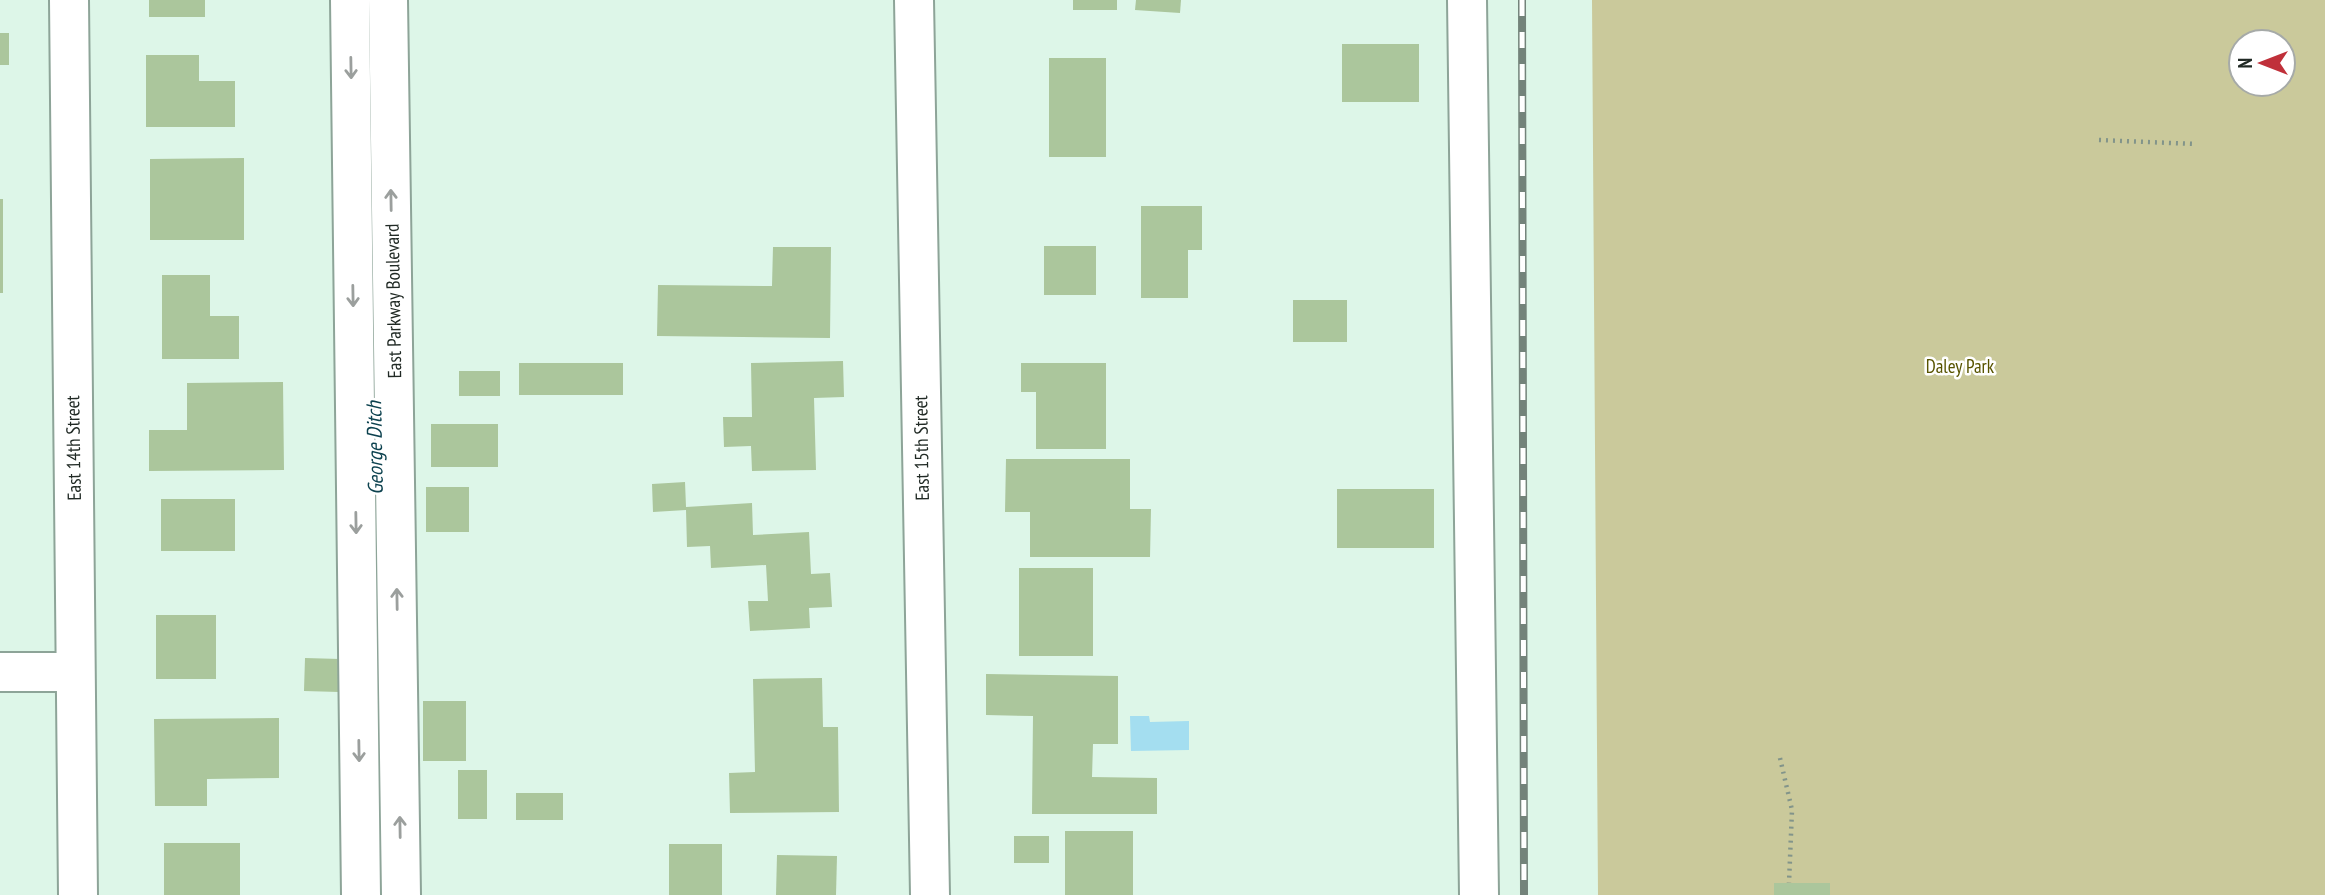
<svg xmlns="http://www.w3.org/2000/svg" width="2325" height="895" viewBox="0 0 2325 895" font-family="'PT Sans Narrow',sans-serif">
<rect width="100%" height="100%" fill="#ddf6e8"/>
<path fill="#cac99b" fill-rule="evenodd" d="M1592,0H2325V895H1598ZM2241,42H2283V84H2241Z"/>
<polygon fill="#a4def0" points="1130,716 1149,716 1150,722 1189,721 1189,750 1131,751"/>
<g fill="none" stroke-linecap="round" stroke-linejoin="round">
<polyline stroke="#a4def0" stroke-width="35" points="377,560 381,895"/>
</g>
<g fill="#abc69c">
<rect x="149" y="0" width="56" height="17"/>
<rect x="1073" y="0" width="44" height="10"/>
<polygon points="1136,0 1181,0 1180,13 1135,10"/>
<rect x="0" y="33" width="9" height="32"/>
<rect x="1342" y="44" width="77" height="58"/>
<polygon points="146,55 199,55 199,81 235,81 235,127 146,127"/>
<rect x="1049" y="58" width="57" height="99"/>
<polygon points="244,158 244,240 150,240 150,159"/>
<rect x="0" y="199" width="3" height="94"/>
<polygon points="1141,206 1202,206 1202,250 1188,250 1188,298 1141,298"/>
<rect x="1044" y="246" width="52" height="49"/>
<polygon points="773,247 831,247 830,338 657,336 658,285 772,286"/>
<polygon points="162,275 210,275 210,316 239,316 239,359 162,359"/>
<rect x="1293" y="300" width="54" height="42"/>
<polygon points="843,361 844,397 814,398 816,470 752,471 751,446 724,447 723,417 752,417 751,363"/>
<rect x="519" y="363" width="104" height="32"/>
<polygon points="1021,363 1106,363 1106,449 1036,449 1036,392 1021,392"/>
<rect x="459" y="371" width="41" height="25"/>
<polygon points="283,382 284,470 149,471 149,430 187,430 187,383"/>
<rect x="431" y="424" width="67" height="43"/>
<polygon points="1006,459 1130,459 1130,509 1151,509 1150,557 1030,557 1030,512 1005,512"/>
<polygon points="685,482 686,507 752,503 753,535 809,532 811,574 830,573 832,607 809,608 810,628 750,631 748,601 768,601 766,565 711,568 710,546 687,547 686,510 653,512 652,484"/>
<rect x="426" y="487" width="43" height="45"/>
<rect x="1337" y="489" width="97" height="59"/>
<rect x="161" y="499" width="74" height="52"/>
<rect x="1019" y="568" width="74" height="88"/>
<rect x="156" y="615" width="60" height="64"/>
<polygon points="305,658 340,659 339,692 304,691"/>
<polygon points="986,674 1118,676 1118,744 1093,744 1092,777 1157,778 1157,814 1032,814 1033,716 986,715"/>
<polygon points="822,678 823,727 838,727 839,812 730,813 729,773 755,772 753,679"/>
<rect x="423" y="701" width="43" height="60"/>
<polygon points="279,718 279,778 207,779 207,806 155,806 154,719"/>
<rect x="458" y="770" width="29" height="49"/>
<rect x="516" y="793" width="47" height="27"/>
<rect x="1065" y="831" width="68" height="64"/>
<rect x="1014" y="836" width="35" height="27"/>
<rect x="164" y="843" width="76" height="52"/>
<rect x="669" y="844" width="53" height="51"/>
<polygon points="777,855 837,856 836,895 776,895"/>
<rect x="1774" y="883" width="56" height="12"/>
</g>
<g fill="none" stroke-linecap="round" stroke-linejoin="round">
<g stroke="#8da498" stroke-width="42">
<g id="minor">
<polyline points="69,0 78,895"/>
<polyline points="350,0 361,895"/>
<polyline points="388,0 401,895"/>
<polyline points="914,0 930,895"/>
<polyline points="1467,0 1479,895"/>
<polyline points="0,672 75,672"/>
</g>
</g>
<g stroke="#82948a" stroke-width="4.5" stroke-dasharray="2 5" stroke-linecap="butt">
<polyline points="2099,140 2195,144"/>
<polyline points="1780,758 1792,810 1789,883"/>
</g>
<use href="#minor" stroke="#fff" stroke-width="38"/>
<g stroke="#73837a" stroke-width="8">
<polyline id="rail" points="1522,0 1524,895"/>
</g>
<use href="#rail" stroke="#fff" stroke-width="5" stroke-dasharray="16" stroke-linecap="butt"/>
</g>
<defs><path id="oneway-shaft" d="M-6 0H5M1.5-3L5.5 0L1.5 3" fill="none" stroke-width="1.6" stroke-linecap="round" stroke-linejoin="round" transform="scale(1.75)"/></defs>
<g stroke="#9b9f9d">
<use href="#oneway-shaft" transform="translate(351 68) rotate(89)"/>
<use href="#oneway-shaft" transform="translate(391 200) rotate(-91)"/>
<use href="#oneway-shaft" transform="translate(353 296) rotate(89)"/>
<use href="#oneway-shaft" transform="translate(356 523) rotate(89)"/>
<use href="#oneway-shaft" transform="translate(397 599) rotate(-91)"/>
<use href="#oneway-shaft" transform="translate(359 751) rotate(89)"/>
<use href="#oneway-shaft" transform="translate(400 827) rotate(-91)"/>
</g>
<g text-anchor="middle" stroke-width="5" stroke-linejoin="round" paint-order="stroke">
<g font-size="19" fill="#212a25" stroke="#fff">
<text transform="translate(393 301) rotate(-91)" y="7">East Parkway Boulevard</text>
<text transform="translate(73 448) rotate(-91)" y="7">East 14th Street</text>
<text transform="translate(921 448) rotate(-91)" y="7">East 15th Street</text>
</g>
<g font-size="19" fill="#585400" stroke="#fff">
<text x="1960" y="373">Daley Park</text>
</g>
<g font-size="21" font-style="italic" fill="#0d424f" stroke="#fff">
<text transform="translate(375 448) rotate(-91)" y="7">George Ditch</text>
</g>
</g>
<g transform="translate(2262 63) rotate(270)"><circle r="33" fill="#ffffff" stroke="#a6aaa8" stroke-width="2"/>
<path d="M0-5L12 26L0 18L-12 26Z" fill="#c0303a"/>
<text y="-10" font-size="19" font-weight="bold" text-anchor="middle" fill="#212a25">N</text>
</g>
</svg>
